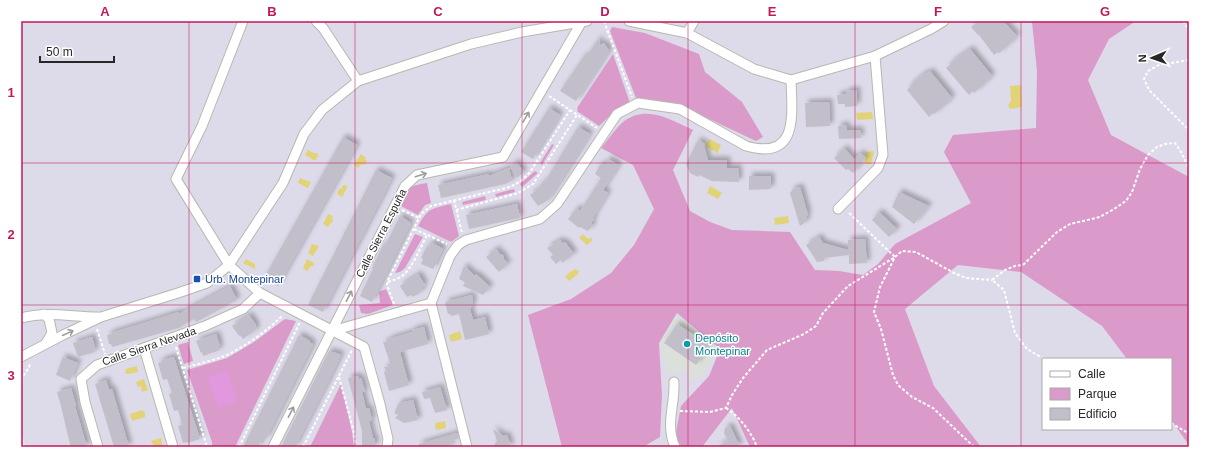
<svg xmlns="http://www.w3.org/2000/svg" width="1210" height="468" viewBox="0 0 1210 468" font-family="Helvetica,sans-serif">
<defs>
<filter id="shadow"><feDropShadow dx="3.5" dy="-3.5" stdDeviation="2" flood-color="#0004"/></filter>
</defs>
<rect width="100%" height="100%" fill="#dddae9"/>
<polygon fill="#dbe1da" points="676,316 720,349 702,376 688,381 687,371 668,374 659,343"/>
<g fill="#db9bca">
<path d="M1034,21H1136L1109,39L1088,80L1111,135L1189,177V445L1171,420V359H1127L1102,326L1021,272L958,265L905,309L934,386L981,447H750L732,408L702,447H682L675,437L681,406L709,376L720,349L677,313L659,343L662,395L660,437L643,447H562L528,315L571,299L611,273L634,245L654,209L633,165L601,148C608,140 615,129 623,122C647,104 670,120 693,130L673,170L690,211L710,222L732,230L790,232L815,270L839,271L863,275L878,264L895,244L971,203L944,152L953,135L1036,128L1037,71L1032,22Z"/>
<polygon points="612,27 645,33 699,54 705,72 742,102 763,137 756,141 675,103 636,98 610,31"/>
<polygon points="613,54 630,103 617,109 599,126 577,111 578,109 577,108"/>
<polygon points="552,144 554,145 542,165 540,163"/>
<polygon points="535,171 538,173 522,187 520,184"/>
<path d="M427,183L431,203L425,205L418,215L399,205C407,188 408,186 427,183Z"/>
<polygon points="514,189 515,192 496,197 495,194"/>
<polygon points="485,196 486,200 463,205 462,202"/>
<path d="M451,204L459,236L451,242L418,226C429,207 431,209 451,204Z"/>
<polygon points="415,234 423,237 405,268 400,272 395,273"/>
<polygon points="386,289 393,305 368,314 361,313 359,305 380,303 379,292"/>
<polygon points="285,319 296,321 235,447 212,447 212,442 187,370 227,358 254,342"/>
<polygon points="188,342 193,361 184,364 178,345"/>
<polygon points="341,384 352,432 354,447 310,447"/>
</g>
<polygon fill="#e198df" points="227,370 237,401 218,408 208,377"/>
<g fill="#e2d376">
<polygon points="1021,85 1022,107 1010,109 1008,105 1011,101 1010,86"/>
<polygon points="872,112 873,119 857,120 856,113"/>
<path d="M709,139L721,145L717,154L715,151C710,149 708,150 706,144Z"/>
<polygon points="308,150 314,153 317,153 318,156 315,161 305,155"/>
<polygon points="874,151 871,164 865,164 866,152"/>
<polygon points="361,154 366,158 365,159 367,161 365,165 362,164 358,168 354,165"/>
<polygon points="300,178 311,182 308,188 298,183"/>
<polygon points="344,185 346,185 347,188 342,197 337,194 339,189 342,188 342,186"/>
<polygon points="710,186 722,193 718,199 707,193"/>
<polygon points="328,214 333,216 332,219 333,222 330,224 328,227 323,224"/>
<polygon points="788,216 789,223 775,225 774,218"/>
<polygon points="583,234 588,239 592,238 592,241 587,245 579,238"/>
<polygon points="312,244 319,246 313,256 308,253"/>
<polygon points="246,259 255,264 255,269 243,263"/>
<polygon points="307,259 314,263 314,266 311,266 307,271 303,268"/>
<polygon points="575,269 579,271 578,274 569,281 565,276"/>
<polygon points="460,331 462,339 451,342 449,335"/>
<polygon points="137,366 138,372 128,374 125,373 126,369"/>
<polygon points="144,379 148,390 142,392 141,386 138,387 136,382"/>
<polygon points="142,410 145,413 145,417 132,421 130,414"/>
<polygon points="445,421 446,428 436,430 435,423"/>
<polygon points="161,438 163,447 155,447 151,441"/>
</g>
<g fill="#c2bfcb" filter="url(#shadow)">
<polygon points="979,21 1003,21 1017,36 1013,39 1014,40 999,53 998,52 994,55 979,35 978,35 971,27"/>
<polygon points="599,38 600,45 604,43 609,51 576,101 560,91 584,56 586,57"/>
<polygon points="970,49 992,76 988,79 989,80 974,93 973,91 969,95 946,68 951,64 950,63"/>
<polygon points="930,71 952,98 948,101 949,102 934,114 933,113 929,117 907,90 911,86 910,85 925,73 926,74"/>
<polygon points="857,90 857,106 845,107 845,104 838,104 837,95 846,94 846,91"/>
<polygon points="829,102 830,126 806,127 805,103"/>
<polygon points="549,108 560,115 533,159 521,152"/>
<polygon points="846,125 847,130 860,130 861,138 839,139 838,126"/>
<polygon points="578,127 590,134 562,179 548,200 538,206 530,195 537,190 543,182 544,183"/>
<polygon points="343,137 357,145 278,286 264,278"/>
<polygon points="698,140 705,144 704,146 708,160 727,160 727,168 738,168 739,182 712,181 699,175 698,177 690,173 686,164"/>
<polygon points="844,148 854,159 860,153 866,158 853,173 848,169 846,170 834,158"/>
<polygon points="608,159 619,165 603,190 608,193 593,218 594,219 591,223 593,225 588,231 580,227 579,228 568,219 577,208 580,211 601,178 595,174 600,165 605,164"/>
<polygon points="516,162 524,172 517,178 510,167"/>
<polygon points="509,168 512,181 505,184 441,198 438,185 489,174 489,176"/>
<polygon points="376,170 392,178 323,312 308,305"/>
<polygon points="749,176 771,176 771,188 770,189 749,190"/>
<polygon points="800,187 808,215 806,216 807,221 800,226 790,193 793,189"/>
<polygon points="899,192 929,206 914,224 892,207"/>
<polygon points="517,204 520,218 469,229 466,215"/>
<polygon points="879,212 897,229 889,237 872,220"/>
<polygon points="400,216 411,223 372,302 360,296 373,269 372,268 383,245 385,246"/>
<polygon points="819,237 823,243 848,250 848,240 865,239 867,263 849,264 849,255 824,258 824,261 817,262 806,245"/>
<polygon points="560,240 562,243 565,242 574,254 562,263 561,260 556,264 550,257 553,255 547,248"/>
<polygon points="431,242 443,249 433,269 421,264 423,259 421,258 427,246 429,247"/>
<polygon points="496,249 500,254 503,255 504,259 508,264 499,272 486,257"/>
<polygon points="464,266 475,276 476,274 490,287 483,295 463,286 465,282 459,279"/>
<polygon points="418,274 425,285 421,288 423,290 418,294 413,297 411,295 407,297 400,286"/>
<polygon points="230,286 237,300 196,322 194,319 181,326 182,327 112,347 111,344 109,344 107,335 112,334 111,333 179,312 179,314"/>
<polygon points="472,295 473,304 470,309 473,320 485,317 489,334 465,340 459,314 451,316 450,314 448,314 445,302"/>
<polygon points="249,315 256,325 255,326 257,329 243,339 240,335 239,336 232,326"/>
<polygon points="677,324 709,345 696,365 664,343"/>
<polygon points="424,327 428,344 400,352 409,385 389,391 384,372 386,371 384,367 391,366 383,342 389,341 389,339 412,332 412,330"/>
<polygon points="216,334 220,346 218,346 220,350 203,356 202,352 201,353 196,341"/>
<polygon points="299,335 310,341 309,342 313,344 311,349 266,439 263,438 258,447 243,447"/>
<polygon points="92,337 95,347 94,348 95,352 78,357 73,343"/>
<polygon points="329,351 333,353 334,352 341,355 328,382 295,447 281,447"/>
<polygon points="63,357 78,363 70,381 56,375"/>
<polygon points="174,357 200,439 187,443 187,442 183,443 178,426 182,425 178,410 174,411 169,394 172,393 167,379 163,380 158,363 162,362 162,360"/>
<polygon points="358,376 359,379 361,378 365,392 362,392 366,409 369,408 372,420 369,421 373,438 375,439 375,447 362,447 362,431 348,378"/>
<polygon points="106,380 109,389 112,389 129,447 114,447 95,384"/>
<polygon points="440,387 447,410 435,413 430,398 424,399 422,392"/>
<polygon points="71,388 76,405 75,406 87,447 71,447 69,440 61,406 57,392"/>
<polygon points="413,400 418,420 404,423 395,418 398,415 394,413 399,403"/>
<polygon points="730,426 740,447 716,447 728,441 724,433 725,428"/>
<polygon points="493,429 503,436 507,435 511,447 493,447 497,441"/>
<polygon points="457,433 459,438 450,442 451,447 419,447 419,444"/>
</g>
<g fill="none" stroke-linecap="round" stroke-linejoin="round">
<g stroke="#b5baae" stroke-width="11">
<g id="minor">
<polyline points="243,21 202,126 176,179 229,265 260,293 364,347 380,404 388,439 387,447"/>
<polyline points="316,21 323,28 358,81"/>
<polyline points="629,21 687,33 754,69 791,80 875,56 931,29 944,21"/>
<polyline points="687,33 694,21"/>
<polyline points="838,209 878,168 883,155 875,56"/>
<polyline points="44,314 49,319 52,333 46,343"/>
<path d="M21,318C49,311 71,317 98,317"/>
<polyline points="332,331 431,303"/>
<polyline points="144,348 173,447"/>
<polyline points="21,357 63,335 101,317 178,293 207,283 229,265 283,183 304,134 322,110 358,81 471,44 522,32 587,21"/>
<path d="M674,382C675,407 665,423 675,447"/>
<polyline points="98,447 85,402 81,379 97,365 205,326 243,309 260,293"/>
<polyline points="273,447 405,186 417,175 503,157 581,23"/>
<path d="M467,447L431,303L450,256L458,245L466,240L540,219L557,204L617,114L638,103L680,109L746,146C799,161 792,115 791,80"/>
</g>
</g>
<g stroke="#fff" stroke-width="2" stroke-dasharray="3 2" stroke-linecap="butt">
<polyline points="604,21 632,97"/>
<polyline points="1183,21 1189,30"/>
<polyline points="1189,60 1159,65 1148,71 1144,79 1149,90 1189,130"/>
<polyline points="549,96 597,128"/>
<polyline points="454,200 462,233"/>
<polyline points="402,210 419,218"/>
<polyline points="456,210 518,193 533,184 577,115"/>
<polyline points="414,229 447,244"/>
<path d="M388,282C393,280 398,279 402,276C412,269 421,246 427,235"/>
<path d="M394,304L387,285L388,280L421,214L431,206L506,188C516,185 523,180 530,172L570,110"/>
<polyline points="97,329 105,354"/>
<polyline points="176,347 207,447"/>
<polyline points="1044,359 1027,349 1015,333 1004,290 992,280 1005,270 1015,266 1023,265 1057,232 1070,224 1100,217 1114,209 1126,201 1132,192 1140,169 1148,155 1157,147 1165,144 1175,143 1180,150 1189,168"/>
<path d="M183,368C197,364 212,361 225,356C246,346 266,332 283,315"/>
<polyline points="339,377 354,432 356,447"/>
<polyline points="21,380 29,367 30,363"/>
<path d="M726,408C739,416 752,433 757,447"/>
<polyline points="680,411 710,412 726,408 732,395 743,378 767,350 804,334 816,326 823,313 848,286 895,257 848,212"/>
<polyline points="1171,423 1188,433 1189,436"/>
<polyline points="21,434 24,447"/>
<polyline points="239,447 300,322"/>
<polyline points="303,447 352,350"/>
<polyline points="974,447 933,408 912,397 898,385 893,375 881,329 874,312 880,287 895,257 902,251 916,252 954,273 966,278 992,280"/>
</g>
<use href="#minor" stroke="#fff" stroke-width="9"/>
</g>
<defs><path id="oneway-shaft" d="M-6 0H5M1.5-3L5.5 0L1.5 3" fill="none" stroke-width="1.6" stroke-linecap="round" stroke-linejoin="round"/></defs>
<g stroke="#9e9e9e">
<use href="#oneway-shaft" transform="translate(526 117) rotate(-60)"/>
<use href="#oneway-shaft" transform="translate(421 175) rotate(-17)"/>
<use href="#oneway-shaft" transform="translate(349 296) rotate(-63)"/>
<use href="#oneway-shaft" transform="translate(68 333) rotate(-25)"/>
<use href="#oneway-shaft" transform="translate(291 412) rotate(-63)"/>
</g>
<path fill="none" stroke="#c2185b" stroke-width="1" stroke-opacity="0.55" d="M189,21V447M355,21V447M522,21V447M688,21V447M855,21V447M1021,21V447M21,163H1189M21,305H1189"/>
<rect fill="#1a4fb4" stroke="#fff" stroke-width="1.5" x="193" y="275" width="8" height="8" rx="2"/>
<circle fill="#0f9aa8" stroke="#fff" stroke-width="1.5" cx="687" cy="344" r="4"/>
<g text-anchor="middle" stroke-width="3" stroke-linejoin="round" paint-order="stroke">
<g font-size="11" fill="#272727" stroke="#fff">
<text transform="translate(381 233) rotate(-63)" y="4">Calle Sierra Espuña</text>
<text transform="translate(149 346) rotate(-19)" y="4">Calle Sierra Nevada</text>
</g>
<g font-size="11" fill="#164399" stroke="#fff" text-anchor="start">
<text x="205" y="283">Urb. Montepinar</text>
</g>
<g font-size="11" fill="#0d838f" stroke="#fff" text-anchor="start">
<text x="695" y="342">Depósito<tspan x="695" dy="13">Montepinar</tspan></text>
</g>
</g>
<rect width="1210" height="468" fill="none" stroke="#ffffff" stroke-width="44"/>
<rect x="1042" y="358" width="130" height="72" fill="#ffffff" stroke="#a9a9a9"/>
<rect x="1050" y="371" width="20" height="6" fill="#ffffff" stroke="#a9a9a9"/>
<text x="1078" y="378" font-size="12" fill="#272727">Calle</text>
<rect x="1050" y="388" width="20" height="12" fill="#db9bca" stroke="#a9a9a9"/>
<text x="1078" y="398" font-size="12" fill="#272727">Parque</text>
<rect x="1050" y="408" width="20" height="12" fill="#c2bfcb" stroke="#a9a9a9"/>
<text x="1078" y="418" font-size="12" fill="#272727">Edificio</text>
<g transform="translate(1152 58) rotate(268)" stroke="#ffffff" stroke-width="3" paint-order="stroke">
<path d="M0-3L7 15L0 10L-7 15Z" fill="#272727"/>
<text y="-6" font-size="11" font-weight="bold" text-anchor="middle" fill="#272727">N</text>
</g>
<path d="M40 56v6h74v-6" fill="none" stroke="#272727" stroke-width="2"/>
<text x="46" y="56" font-size="12" fill="#272727" stroke="#ffffff" stroke-width="3" paint-order="stroke">50 m</text>
<rect x="22" y="22" width="1166" height="424" fill="none" stroke="#c2185b" stroke-width="1.5"/>
<g font-size="13" text-anchor="middle" font-weight="bold" fill="#c2185b">
<text x="105" y="16">A</text>
<text x="272" y="16">B</text>
<text x="438" y="16">C</text>
<text x="605" y="16">D</text>
<text x="772" y="16">E</text>
<text x="938" y="16">F</text>
<text x="1105" y="16">G</text>
<text x="11" y="97">1</text>
<text x="11" y="239">2</text>
<text x="11" y="380">3</text>
</g>
</svg>
